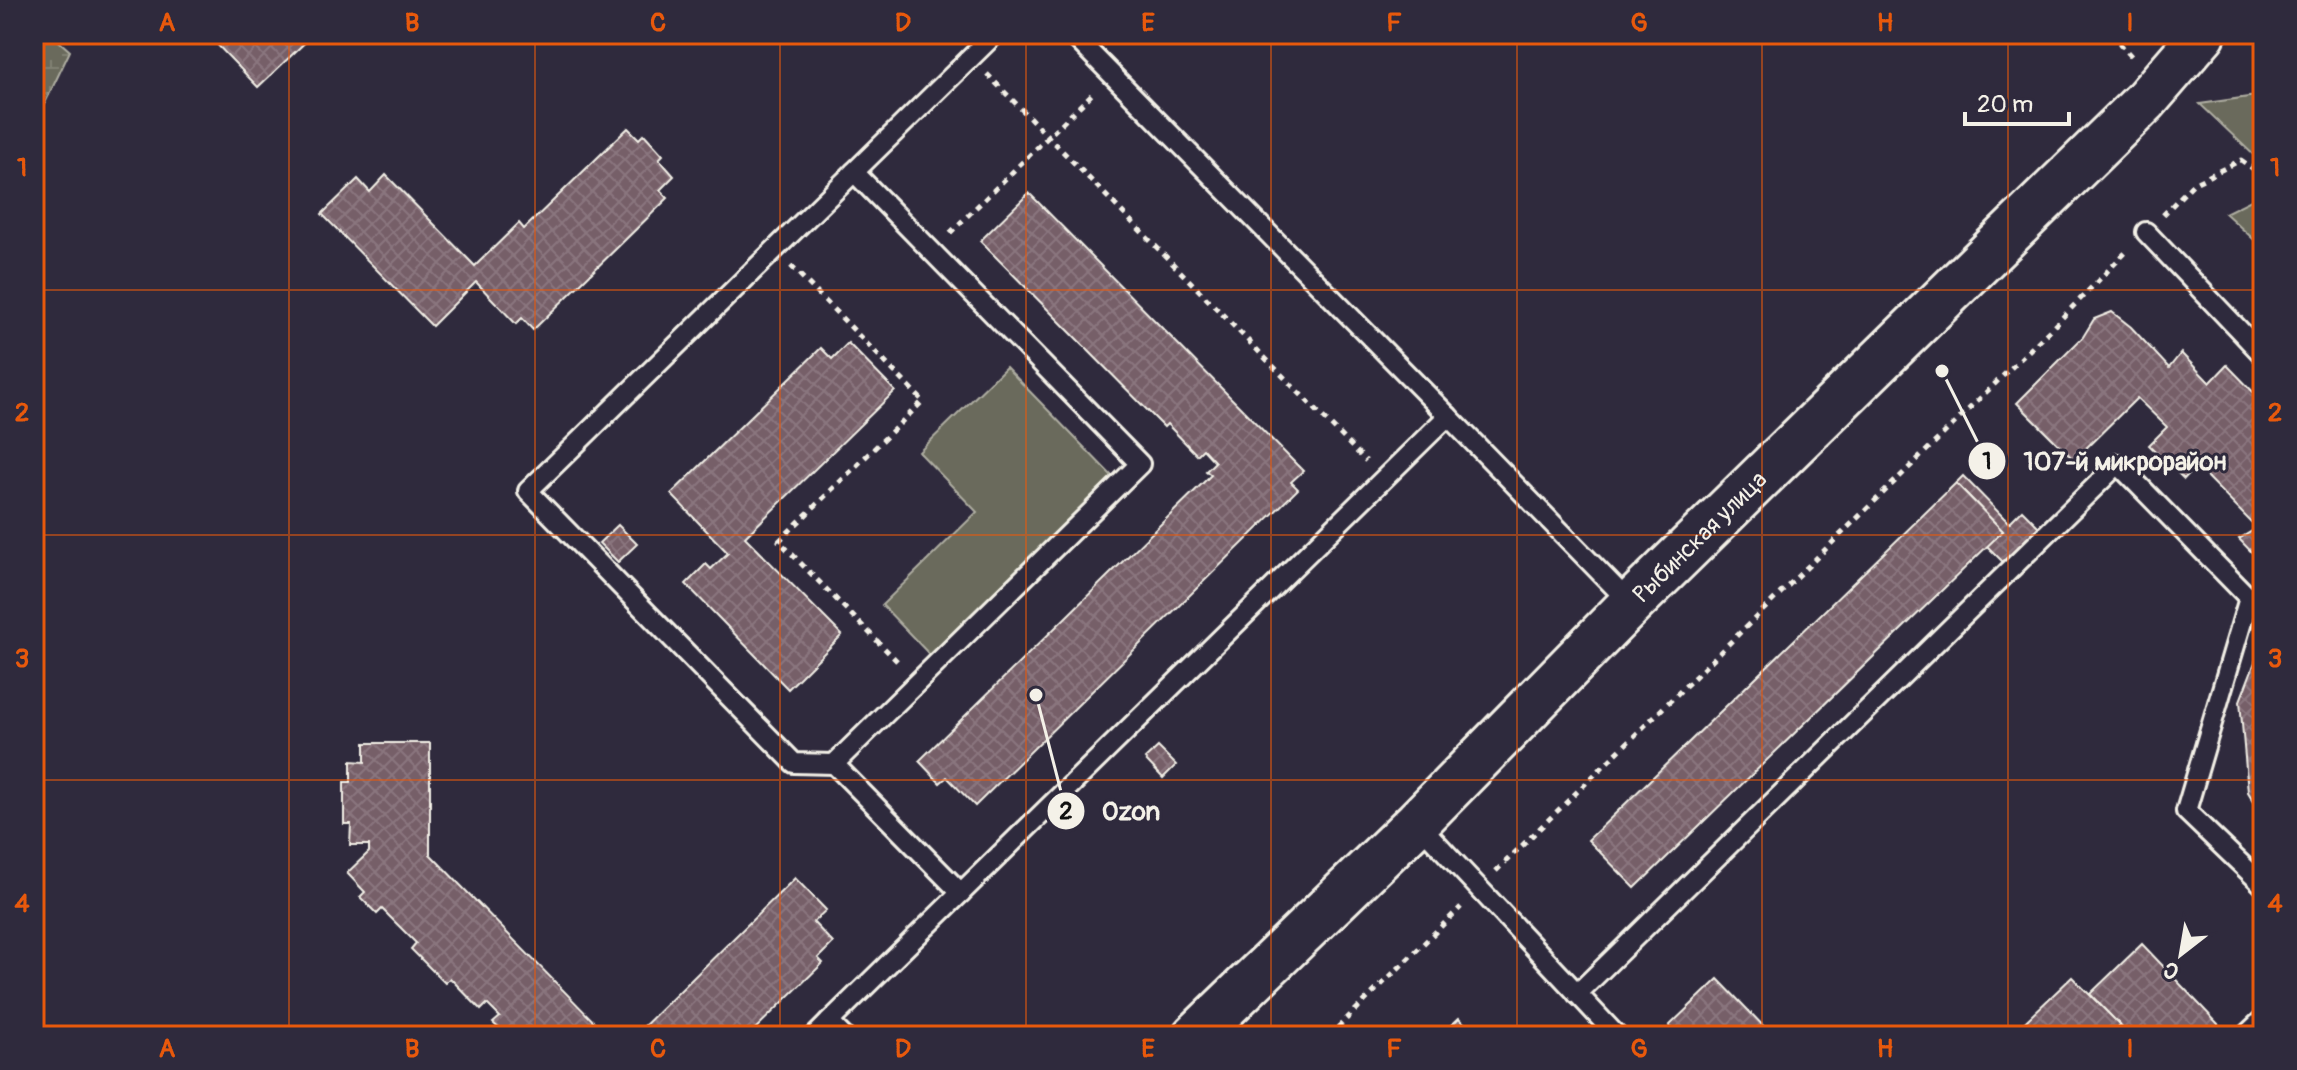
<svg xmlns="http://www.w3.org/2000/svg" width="2297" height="1070" viewBox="0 0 2297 1070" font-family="Pangolin,sans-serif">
<defs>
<pattern id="wetland-marsh" width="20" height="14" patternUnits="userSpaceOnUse" patternTransform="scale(2)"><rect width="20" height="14" fill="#6a6b5c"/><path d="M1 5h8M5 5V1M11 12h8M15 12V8" fill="none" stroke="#808173"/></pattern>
<pattern id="building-cross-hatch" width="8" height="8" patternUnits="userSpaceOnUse" patternTransform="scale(2)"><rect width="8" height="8" fill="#765e68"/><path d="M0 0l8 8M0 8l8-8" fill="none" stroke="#8a767e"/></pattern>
</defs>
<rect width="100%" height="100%" fill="#2f2a3d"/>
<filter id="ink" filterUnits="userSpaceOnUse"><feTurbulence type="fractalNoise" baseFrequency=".0125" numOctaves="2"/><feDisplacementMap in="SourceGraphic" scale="16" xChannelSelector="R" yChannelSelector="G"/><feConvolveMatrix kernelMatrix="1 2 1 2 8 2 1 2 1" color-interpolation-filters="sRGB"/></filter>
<g filter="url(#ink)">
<g fill="#6a6b5c" stroke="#afaea2" stroke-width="2">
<polygon points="2263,95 2263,164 2200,104"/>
<polygon points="2263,194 2263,248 2225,213"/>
<polygon points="1006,367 1113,477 930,655 882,605 977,512 919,452"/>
</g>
<polygon fill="url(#wetland-marsh)" stroke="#afaea2" stroke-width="2" points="34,34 51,34 70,51 34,126"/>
<g fill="url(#building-cross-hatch)" stroke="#f4f1e8" stroke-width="2">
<polygon points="207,34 314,34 258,87"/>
<polygon points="628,128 639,139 644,134 663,155 659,159 674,176 660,190 668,198 533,330 522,318 516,324 476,282 432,326 322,214 358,179 370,192 386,175 475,266 519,223 524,229"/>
<polygon points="1029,193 1303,471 1291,482 1298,489 975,806 947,777 940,783 919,761 1211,475 1206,471 1215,462 1203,449 1197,455 1167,424 1164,427 980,241"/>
<polygon points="2112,312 2131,327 2169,368 2181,353 2210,383 2227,365 2263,402 2263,418 2255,426 2263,434 2263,564 2239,539 2257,528 2196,466 2184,479 2149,445 2167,427 2137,398 2074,460 2017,403 2083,337 2094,319"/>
<polygon points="848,343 895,391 745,537 842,635 788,689 686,584 706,564 711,569 728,553 671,494 821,348 832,359"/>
<polygon points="1963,476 2009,523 2022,510 2040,528 2004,563 1987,546 2003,531 1956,483"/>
<polygon points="1956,483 2003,531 1635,888 1588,840"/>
<polygon points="618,525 637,544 618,562 599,543"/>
<polygon points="2262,644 2263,643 2263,817 2248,792 2240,701"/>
<polygon points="365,743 430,743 430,854 603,1031 598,1036 507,1036 493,1023 500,1017 487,1004 481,1010 450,978 445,983 411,949 416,943 382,909 377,914 360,897 365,892 347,873 369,852 369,845 350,845 351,824 344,824 344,782 351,782 351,761 365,762"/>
<polygon points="1158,747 1176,765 1163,778 1145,759"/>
<polygon points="795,878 826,910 813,922 833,943 818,958 823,963 748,1036 634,1036"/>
<polygon points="2142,944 2220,1026 2210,1036 2130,1036 2090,994"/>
<polygon points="2072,977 2120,1025 2108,1036 2010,1036"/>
<polygon points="1718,979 1773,1036 1679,1036 1669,1026"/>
<polygon points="1459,1018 1477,1036 1440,1036"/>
</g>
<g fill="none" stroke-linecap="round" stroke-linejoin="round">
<g stroke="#f4f1e8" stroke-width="24">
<g id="lane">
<polyline points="1072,34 1448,416"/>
<polyline points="2146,232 2263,355"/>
<polyline points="834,764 794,763 528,491 854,172"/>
<polyline points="1417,822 1617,1036"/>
<polyline points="961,893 834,764 1140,464 854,172 995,34"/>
<polyline points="1577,994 2118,464 2249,598 2186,811 2263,885"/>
<polyline points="815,1036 829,1022"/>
<polyline points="843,1036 829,1022 1448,416 1631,604"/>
<polyline points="2245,1036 2263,1019"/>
</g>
</g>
<g stroke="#f4f1e8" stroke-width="50">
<g id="secondary">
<path id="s1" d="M1195,1036L1417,822L1631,604L2145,101L2203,34"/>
</g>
</g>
<g stroke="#f4f1e8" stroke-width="5" stroke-dasharray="6 6" stroke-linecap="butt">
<polyline points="2111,34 2132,57"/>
<polyline points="987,74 1366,461"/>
<polyline points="2163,215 2193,184 2241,160 2263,176"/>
<polyline points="950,233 1094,92"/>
<polyline points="791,266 923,401 779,541 900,664"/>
<polyline points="1496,871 2054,326 2128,250"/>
<polyline points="1329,1036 1461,907"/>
</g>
<use href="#lane" stroke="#2f2a3d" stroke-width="18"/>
<use href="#secondary" stroke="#2f2a3d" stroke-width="44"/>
</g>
</g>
<path fill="none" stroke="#e8590c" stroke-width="2" stroke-opacity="0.55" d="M289,34V1036M535,34V1036M780,34V1036M1026,34V1036M1271,34V1036M1517,34V1036M1762,34V1036M2008,34V1036M34,290H2263M34,535H2263M34,780H2263"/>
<g text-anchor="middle" stroke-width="6" stroke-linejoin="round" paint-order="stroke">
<g font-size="24" fill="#f4f1e8" stroke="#2f2a3d">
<text dy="8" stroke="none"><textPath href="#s1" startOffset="710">Рыбинская улица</textPath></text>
</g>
</g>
<path fill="none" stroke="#f4f1e8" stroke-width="3" d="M1942 371L1987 461M1036 695L1066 811"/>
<g fill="#f4f1e8" stroke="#2f2a3d" stroke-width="3">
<circle cx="1942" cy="371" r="8"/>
<circle cx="1036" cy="695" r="8"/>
<circle cx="1987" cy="461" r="20"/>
<circle cx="1066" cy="811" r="20"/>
</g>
<g font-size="24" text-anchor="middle" font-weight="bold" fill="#111">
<text x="1987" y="469">1</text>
<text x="1066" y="819">2</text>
</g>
<g font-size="26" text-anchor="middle" font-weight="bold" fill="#f4f1e8" stroke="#2f2a3d" stroke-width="6" stroke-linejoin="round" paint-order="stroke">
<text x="2125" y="470">107-й микрорайон</text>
<text x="1131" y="820">Ozon</text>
</g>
<rect width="2297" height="1070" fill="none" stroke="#2f2a3d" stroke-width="88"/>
<g transform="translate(2181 954) rotate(211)" stroke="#2f2a3d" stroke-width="6" paint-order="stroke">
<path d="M0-6L14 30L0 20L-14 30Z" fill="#f4f1e8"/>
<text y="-12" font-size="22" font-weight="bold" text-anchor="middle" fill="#f4f1e8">С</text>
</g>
<path d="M1965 112v12h104v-12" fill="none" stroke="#f4f1e8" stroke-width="4"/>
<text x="1977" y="112" font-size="24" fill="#f4f1e8" stroke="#2f2a3d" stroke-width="6" paint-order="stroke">20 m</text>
<rect x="44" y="44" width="2209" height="982" fill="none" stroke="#e8590c" stroke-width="3"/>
<g font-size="26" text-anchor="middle" font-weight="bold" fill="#e8590c">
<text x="167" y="31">A</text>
<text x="412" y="31">B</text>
<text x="658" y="31">C</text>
<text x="903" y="31">D</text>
<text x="1148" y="31">E</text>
<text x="1394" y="31">F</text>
<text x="1639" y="31">G</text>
<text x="1885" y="31">H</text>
<text x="2130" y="31">I</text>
<text x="22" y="176">1</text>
<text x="2275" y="176">1</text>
<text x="22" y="421">2</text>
<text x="2275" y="421">2</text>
<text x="22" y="667">3</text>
<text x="2275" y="667">3</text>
<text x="22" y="912">4</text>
<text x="2275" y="912">4</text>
<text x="167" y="1057">A</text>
<text x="412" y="1057">B</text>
<text x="658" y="1057">C</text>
<text x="903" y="1057">D</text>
<text x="1148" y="1057">E</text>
<text x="1394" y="1057">F</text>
<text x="1639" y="1057">G</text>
<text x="1885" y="1057">H</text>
<text x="2130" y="1057">I</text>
</g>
</svg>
